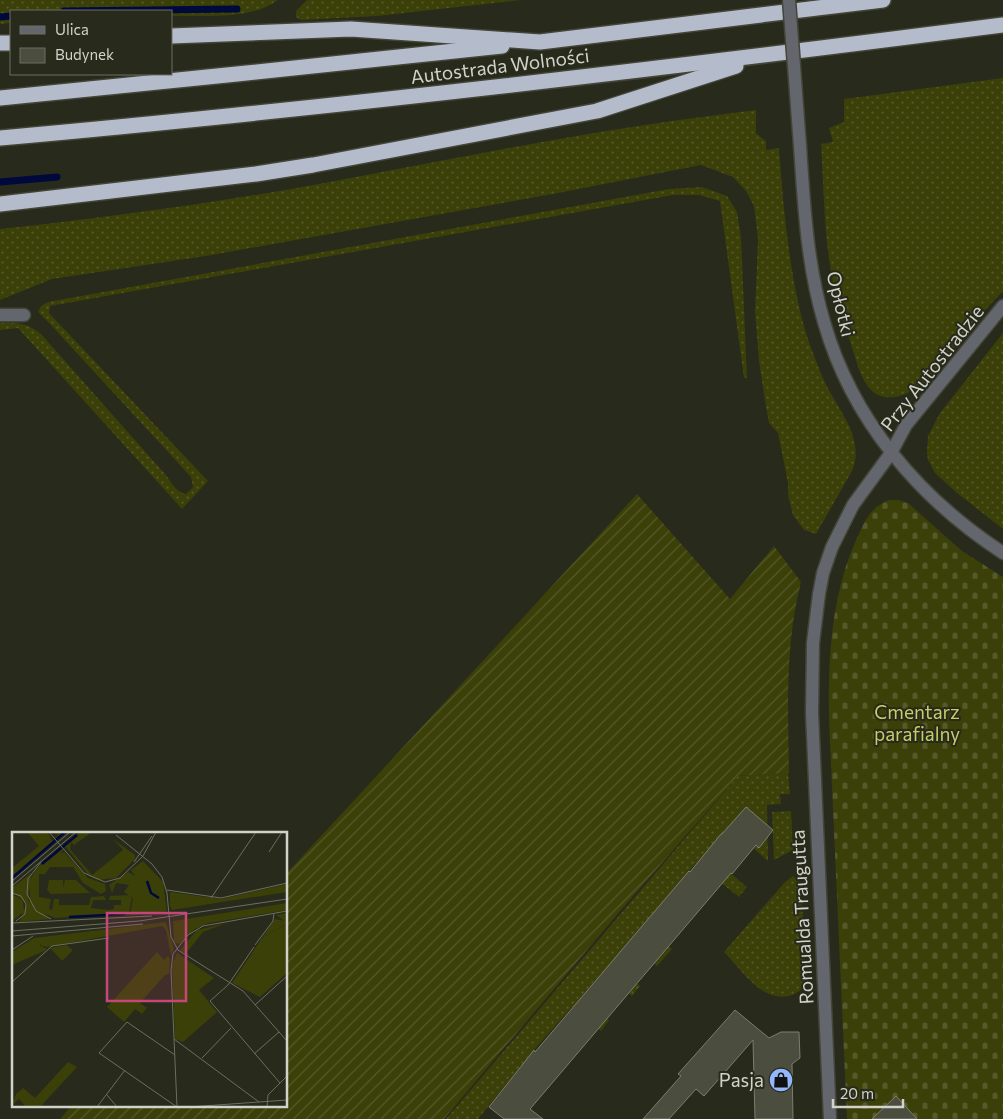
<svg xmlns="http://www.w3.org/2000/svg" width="1003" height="1119" viewBox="0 0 1003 1119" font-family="Commissioner,sans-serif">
<defs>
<pattern id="grass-dots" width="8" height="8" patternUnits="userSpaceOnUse" patternTransform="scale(1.25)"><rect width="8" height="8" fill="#3b3f08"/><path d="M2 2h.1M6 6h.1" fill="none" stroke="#565a2b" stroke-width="1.8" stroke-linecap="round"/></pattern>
<pattern id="cemetery-stones" width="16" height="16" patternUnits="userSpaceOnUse" patternTransform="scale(1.25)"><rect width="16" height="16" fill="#3b3f08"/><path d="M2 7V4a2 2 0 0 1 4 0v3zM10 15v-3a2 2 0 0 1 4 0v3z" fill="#565a2b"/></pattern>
<pattern id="garden-furrows" width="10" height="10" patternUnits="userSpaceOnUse" patternTransform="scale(1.25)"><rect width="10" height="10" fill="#3b3f08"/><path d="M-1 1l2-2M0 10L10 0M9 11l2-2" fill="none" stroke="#565a2b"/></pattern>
</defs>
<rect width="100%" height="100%" fill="#282a1c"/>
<g fill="url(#grass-dots)">
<path d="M0,0H278C249,21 205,15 171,16V11H11V23L0,24Z"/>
<polygon points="307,0 521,0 377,16 301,20 296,17 296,11"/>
<path d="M1003,78V291L975,321L919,394L915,389C903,397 884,402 872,391C861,381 856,360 852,347C846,328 839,310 835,292C824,244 824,193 821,144L833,142L829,128L844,122V99Z"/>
<path d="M756,110V133L766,141V150L779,148C783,204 788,260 801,315C806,336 814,356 822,376C834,406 867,437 852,471L816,534L804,530L793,515L788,495V483L778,433L769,423L766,407L759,361L755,311L758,239L754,206L746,191L733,177L701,165L553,194L206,256L52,279L0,300V229C103,218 206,204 308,186C421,165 532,142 645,125C682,119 719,115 756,110Z"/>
<path d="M702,187L727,196L737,212L741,237L747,378H744L720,201L699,195H673L50,306L49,313L208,481L182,509L18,328L0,330V323C16,322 28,323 41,334L165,474C171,482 176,492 186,494L193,487L191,477L50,324L38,312L41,306L48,302L669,189Z"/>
<polygon points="1003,333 1003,529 957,493 935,473 928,460 927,453 928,436 940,413"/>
<polygon points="788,773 790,794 780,794 781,804 767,805 768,861 753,848 748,855 721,834 706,853 747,887 739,897 696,863 673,890 699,911 693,918 667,897 643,925 672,949 657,966 627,943 612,962 640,986 632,996 602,972 581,997 609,1020 601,1031 572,1007 534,1050 478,1119 446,1119 738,776"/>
<polygon points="791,811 793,850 774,860 772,812"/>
<path d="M793,876L801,883L806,977C804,988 800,993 789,996C761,1002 742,970 724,952L785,882Z"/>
</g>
<path fill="url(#cemetery-stones)" d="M889,500H898L908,503L962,551L1003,577V1119H847L829,720C828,658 831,593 858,536C865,520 871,507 889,500Z"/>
<path fill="url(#garden-furrows)" d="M637,494L730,599L774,546L801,582C785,645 788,708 789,773L738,776L621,910L444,1119H60L72,1105H286V874Z"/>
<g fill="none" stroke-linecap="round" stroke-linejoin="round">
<g stroke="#00093c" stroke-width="7">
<polyline points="64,11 237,9"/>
<polyline points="0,17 11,16"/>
<polyline points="0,182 57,177"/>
</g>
</g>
<g fill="#4b4d3f" stroke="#7c7e6e">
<polygon points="746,807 773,830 759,848 756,845 732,874 731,873 530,1109 543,1119 504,1119 489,1107 534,1050 535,1052 689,871 690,872 721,834 722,834"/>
<polygon points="735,1010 769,1038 781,1032 799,1032 800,1058 792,1064 793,1119 755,1119 753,1040 704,1096 696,1089 669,1119 643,1119 681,1076 678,1074"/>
<polygon points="896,1096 917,1119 872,1119"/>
</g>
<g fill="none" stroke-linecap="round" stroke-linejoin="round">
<g stroke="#434538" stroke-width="15">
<g id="minor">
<path d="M800,146C804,205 807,265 824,322C852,420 919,498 1003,553"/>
<polyline points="0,315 24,315"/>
<polyline points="830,1119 812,713 813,643 819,594 823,573 832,547 853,505 891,453 906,425 1003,306"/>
</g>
</g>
<g stroke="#434538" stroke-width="18">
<g id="highway">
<polyline points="171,36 351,29 540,42 883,0"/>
<polyline points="0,43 11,43"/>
<polyline points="0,98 237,74 502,46"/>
<path d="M0,138C335,108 669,68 1003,25"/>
<polyline points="0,204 256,174 313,165 597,111 736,66"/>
</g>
</g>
<use href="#minor" stroke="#63666c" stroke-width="12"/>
<use href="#highway" stroke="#b4bccc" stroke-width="15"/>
<g stroke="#434538" stroke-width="15" stroke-linecap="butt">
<polyline id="minor-bridge" points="789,0 800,146"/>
</g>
<use href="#minor-bridge" stroke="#63666c" stroke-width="12"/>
</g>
<defs>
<g id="shop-disc" transform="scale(1.25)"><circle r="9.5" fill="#93b7fd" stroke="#282a1c"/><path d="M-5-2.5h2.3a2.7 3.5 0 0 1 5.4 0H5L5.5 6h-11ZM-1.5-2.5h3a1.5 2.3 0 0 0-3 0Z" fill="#111"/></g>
</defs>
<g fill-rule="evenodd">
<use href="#shop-disc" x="781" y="1080"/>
</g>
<g text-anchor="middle" stroke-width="4" stroke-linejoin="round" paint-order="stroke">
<g font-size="19" fill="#d1d3ca" stroke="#282a1c">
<text transform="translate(500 66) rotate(-7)" y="7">Autostrada Wolności</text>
<text transform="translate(841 304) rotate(76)" y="7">Opłotki</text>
<text transform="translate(932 368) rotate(-52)" y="7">Przy Autostradzie</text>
<text transform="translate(802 917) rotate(-93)" y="7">Romualda Traugutta</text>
</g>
<g font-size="19" fill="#c4ce67" stroke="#282a1c">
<text x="917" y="719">Cmentarz<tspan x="917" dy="22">parafialny</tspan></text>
</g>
<g font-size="19" fill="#d1d3ca" stroke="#282a1c" text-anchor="end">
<text x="764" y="1087">Pasja</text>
</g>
</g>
<g transform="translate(12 832)">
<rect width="275" height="275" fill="#282a1c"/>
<path d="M15,0H36L40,9L46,3L39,0H55L0,46V36L27,14ZM68,0H80L62,13L59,10L58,17L80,43L111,18L101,7L123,23V27L104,46L86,48L78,45L53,14L49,22L52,20L76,46L93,52L94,59L89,62L71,51L61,35H38L33,42H27V65L39,67L37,77L40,78L42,67H47V73H77L79,65L92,64L94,68H81L79,76L96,78L102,77V73H109V68H97L98,64L117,63L120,66L117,81L43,86L27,80L18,68L17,49L25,36ZM131,29L151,50L155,79L118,83L121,66L112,60L117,53L104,51L100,61L97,53L116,40L123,44L119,38ZM19,41L16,68L38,87L7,90L15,72L0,60V56ZM37,48H51V56L53,48H64L78,61L39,62L35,58ZM275,52V60L160,78L158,74V60L209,67ZM0,62L11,69L12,80L0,89ZM275,71V78L197,91L183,97L167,112L162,110L161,89ZM275,81V92L250,106L263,87L272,89L264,83ZM154,90L162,117L159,123L154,98L150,94L36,115L29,114V111L28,114L35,117L0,149L32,119L0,133V120L22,106ZM214,91L191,100L175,120L177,125L168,118L185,98ZM54,113L61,118L50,129L38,116ZM56,230L65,235L28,275H14L7,267L0,273L4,262L11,256L23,266Z" fill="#3b3f08"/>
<path d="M165,121L202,146L187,158L205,180L171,210L163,207L160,133Z" fill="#3b3f08"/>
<path d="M275,92V141L248,165L220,151L250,106ZM145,120L152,128L156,124L158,127L157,142L153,143L128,171L135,176L130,182L123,177L112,190L95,175Z" fill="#3b3f08"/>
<path fill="none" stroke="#00093c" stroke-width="2.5" d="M30,32L65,3M0,46L53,0M135,49L139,61L147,66M57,85L113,82"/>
<path fill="none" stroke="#6c6e62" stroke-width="1" d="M37,0L72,41L93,50L108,46L131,24L144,0M104,3L140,32L150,45L155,61L159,105L166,118L231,159L275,209M257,20L270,0M29,30L16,47L15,62L24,79L39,87M122,30L140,4M0,49L58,0M0,54L64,0M155,58L209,66L275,51M0,61L9,64L14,72L13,82L4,89M199,66L244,0M0,91L140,84M0,99L127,89L275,67M0,104L131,92M243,113L261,89L262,81M242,115L216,153L198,169L268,251M0,118L21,104M0,150L40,114L97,106M243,173L275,144M162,207L247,270M87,221L115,190L163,223M87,221L165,275M242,222L267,200M190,226L219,196M95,263L105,275M85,275L113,238M165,275L159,138L161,122L176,103L191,94L275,79M177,275L275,268M255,275L256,263L275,244"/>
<path fill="#c64777" fill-opacity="0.15" stroke="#c64777" stroke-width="2.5" d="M95,81H174V169H95Z"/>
<rect width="275" height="275" fill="none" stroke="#d1d3ca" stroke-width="2.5"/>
</g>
<rect x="10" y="10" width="162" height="65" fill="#282a1c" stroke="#6c6e62"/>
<rect x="20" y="26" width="25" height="8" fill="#63666c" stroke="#6c6e62"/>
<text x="55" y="35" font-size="15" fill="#d1d3ca">Ulica</text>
<rect x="20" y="48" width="25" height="15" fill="#4b4d3f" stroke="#6c6e62"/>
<text x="55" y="60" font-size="15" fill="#d1d3ca">Budynek</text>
<path d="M833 1099v8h70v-8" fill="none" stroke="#d1d3ca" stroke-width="2.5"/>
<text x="840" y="1099" font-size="15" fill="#d1d3ca" stroke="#282a1c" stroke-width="4" paint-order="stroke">20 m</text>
</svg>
